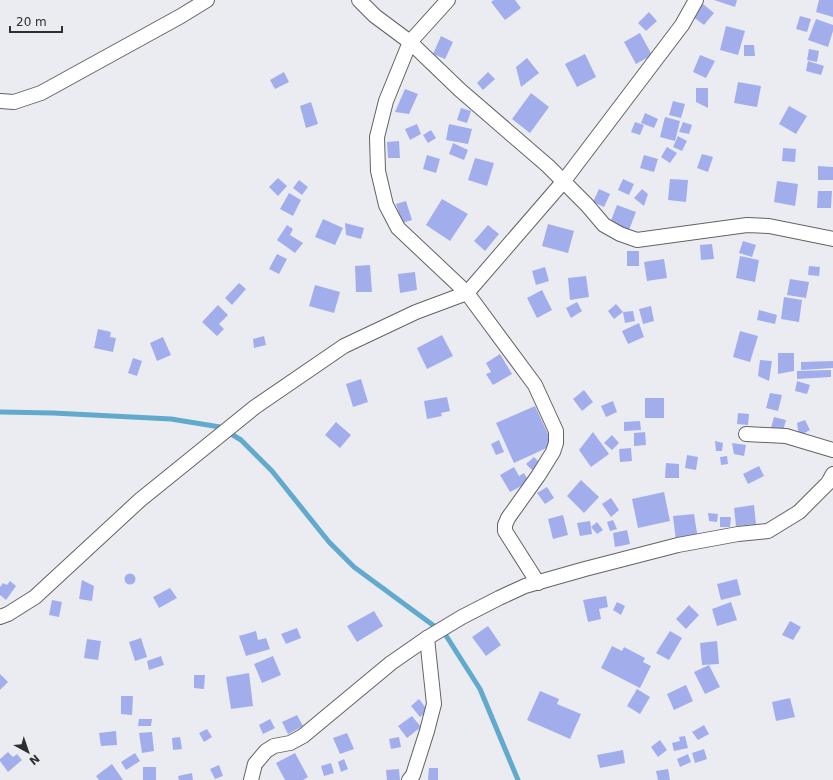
<svg xmlns="http://www.w3.org/2000/svg" width="833" height="780" viewBox="0 0 833 780" font-family="'DejaVu Sans',sans-serif">
<rect width="100%" height="100%" fill="#ebecf1"/>
<g fill="none" stroke-linecap="round" stroke-linejoin="round">
<polyline stroke="#61aacd" stroke-width="5" points="0,412 53,413 171,419 220,427 241,440 272,471 329,542 354,567 445,634 480,689 518,780"/>
</g>
<g fill="#a2aeec">
<polygon points="494,0 515,0 521,8 505,20 491,2"/>
<polygon points="714,0 737,0 735,7"/>
<polygon points="819,0 833,0 833,17 816,12"/>
<polygon points="703,4 714,13 704,25 692,16"/>
<polygon points="649,12 657,21 646,31 638,23"/>
<polygon points="800,16 811,19 807,32 796,29"/>
<polygon points="816,19 833,25 833,31 828,47 808,40"/>
<polygon points="726,26 745,31 738,55 720,50"/>
<polygon points="640,33 652,55 636,64 624,42"/>
<polygon points="441,36 453,42 445,59 433,54"/>
<polygon points="744,45 754,45 755,56 744,56"/>
<polygon points="809,49 819,51 817,62 807,60"/>
<polygon points="585,54 596,77 577,87 565,64"/>
<polygon points="700,55 715,61 706,78 693,72"/>
<polygon points="527,58 539,73 521,87 516,67"/>
<polygon points="808,61 824,66 821,75 806,71"/>
<polygon points="284,72 289,82 275,89 270,80"/>
<polygon points="488,72 495,79 483,90 477,83"/>
<polygon points="738,82 761,86 757,107 734,103"/>
<polygon points="696,88 708,88 708,108 696,102"/>
<polygon points="405,89 418,94 409,114 395,112"/>
<polygon points="531,93 549,107 530,133 512,119"/>
<polygon points="673,101 685,104 681,118 669,115"/>
<polygon points="311,102 318,124 306,128 300,106"/>
<polygon points="789,106 807,116 796,134 779,124"/>
<polygon points="461,108 471,111 467,123 457,120"/>
<polygon points="645,113 658,119 654,128 641,123"/>
<polygon points="665,117 680,121 675,141 660,137"/>
<polygon points="635,122 644,125 640,135 631,132"/>
<polygon points="683,122 692,125 689,134 679,132"/>
<polygon points="417,124 421,134 410,140 405,129"/>
<polygon points="449,124 472,129 468,144 446,140"/>
<polygon points="431,130 436,138 428,143 423,135"/>
<polygon points="678,136 687,141 682,151 673,147"/>
<polygon points="399,141 400,158 388,158 387,142"/>
<polygon points="453,143 468,150 464,160 449,154"/>
<polygon points="667,147 677,153 670,163 661,157"/>
<polygon points="783,148 796,149 795,162 782,161"/>
<polygon points="702,154 713,157 708,172 697,168"/>
<polygon points="427,155 440,159 436,173 423,169"/>
<polygon points="644,155 658,159 654,172 640,168"/>
<polygon points="475,158 494,163 487,186 468,180"/>
<polygon points="818,166 833,167 833,180 818,180"/>
<polygon points="278,178 287,186 278,196 269,187"/>
<polygon points="623,179 634,184 629,195 618,190"/>
<polygon points="670,179 688,180 686,202 668,200"/>
<polygon points="299,180 308,187 302,195 293,188"/>
<polygon points="777,181 798,184 795,206 774,202"/>
<polygon points="599,189 610,194 604,207 593,202"/>
<polygon points="642,189 648,194 644,206 634,198"/>
<polygon points="818,191 832,191 831,208 817,208"/>
<polygon points="289,193 301,200 293,216 280,209"/>
<polygon points="442,199 468,214 450,241 426,225"/>
<polygon points="406,201 412,220 402,223 396,204"/>
<polygon points="617,205 636,212 629,230 610,223"/>
<polygon points="323,219 343,228 335,245 315,237"/>
<polygon points="345,223 364,228 361,239 346,235"/>
<polygon points="548,224 574,231 568,253 542,246"/>
<polygon points="287,225 293,229 290,235 303,243 295,253 277,240"/>
<polygon points="488,225 499,234 485,251 474,241"/>
<polygon points="743,241 756,245 752,257 739,253"/>
<polygon points="712,244 714,259 701,260 700,245"/>
<rect x="627" y="251" width="12" height="15"/>
<polygon points="277,254 287,259 279,274 269,269"/>
<polygon points="740,256 759,260 755,282 736,278"/>
<polygon points="664,259 667,278 647,281 644,262"/>
<polygon points="370,265 372,292 356,292 355,266"/>
<polygon points="809,266 820,267 819,276 808,275"/>
<polygon points="545,267 549,281 536,285 532,271"/>
<polygon points="415,272 417,290 400,293 398,274"/>
<polygon points="586,276 589,297 570,300 568,278"/>
<polygon points="790,279 809,282 806,298 787,295"/>
<polygon points="239,283 246,289 232,305 225,298"/>
<polygon points="315,285 340,292 334,313 309,306"/>
<polygon points="542,290 552,310 537,318 527,298"/>
<polygon points="784,297 802,300 799,322 781,319"/>
<polygon points="577,302 582,311 571,318 566,308"/>
<polygon points="616,304 623,312 633,311 635,321 625,323 623,312 614,319 608,311"/>
<polygon points="218,305 228,315 219,324 224,329 217,336 202,322"/>
<polygon points="651,306 654,321 643,324 639,309"/>
<polygon points="759,310 777,315 775,324 757,320"/>
<polygon points="639,323 644,337 628,344 622,331"/>
<polygon points="98,329 111,332 110,337 116,338 113,352 94,348"/>
<polygon points="740,331 758,336 750,362 733,357"/>
<polygon points="442,335 453,356 427,369 417,348"/>
<polygon points="264,336 266,345 254,348 253,339"/>
<polygon points="163,337 171,355 157,361 150,343"/>
<polygon points="778,353 794,353 794,371 778,374"/>
<polygon points="500,354 512,374 493,385 486,374 491,372 486,363"/>
<polygon points="133,358 142,361 137,376 128,373"/>
<polygon points="760,360 772,361 769,381 758,376"/>
<polygon points="833,361 833,368 801,370 801,362"/>
<polygon points="831,370 831,377 797,379 797,371"/>
<polygon points="361,379 368,402 353,407 346,384"/>
<polygon points="797,381 810,385 807,394 795,391"/>
<polygon points="584,390 593,402 582,411 573,399"/>
<polygon points="770,393 782,395 778,411 766,408"/>
<polygon points="447,397 450,411 441,413 442,416 427,419 424,401"/>
<rect x="645" y="398" width="19" height="20"/>
<polygon points="613,401 617,412 606,417 601,406"/>
<polygon points="535,406 553,445 514,463 496,423"/>
<polygon points="738,413 749,414 748,425 737,424"/>
<polygon points="774,417 786,420 783,431 771,428"/>
<polygon points="805,420 810,430 799,436 797,423"/>
<polygon points="640,421 641,430 624,431 624,422"/>
<polygon points="336,422 351,435 340,448 325,435"/>
<polygon points="593,432 609,454 591,467 579,450"/>
<polygon points="645,432 646,445 634,446 634,433"/>
<polygon points="612,435 619,443 612,450 604,443"/>
<polygon points="499,440 504,452 496,455 491,444"/>
<polygon points="715,441 723,443 722,451 716,451"/>
<polygon points="732,443 746,445 744,456 734,454"/>
<polygon points="631,448 632,461 620,462 619,449"/>
<polygon points="687,455 698,457 696,470 685,468"/>
<polygon points="727,456 728,464 721,465 720,457"/>
<polygon points="534,457 542,465 534,472 526,464"/>
<polygon points="666,463 679,464 679,478 665,478"/>
<polygon points="759,466 764,476 748,484 743,474"/>
<polygon points="514,467 519,476 524,473 529,482 510,492 500,475"/>
<polygon points="581,480 599,497 584,513 567,496"/>
<polygon points="547,487 554,498 545,504 537,493"/>
<polygon points="664,492 670,521 638,528 632,499"/>
<polygon points="611,498 619,510 611,517 602,504"/>
<polygon points="754,505 756,524 736,526 734,508"/>
<polygon points="708,513 718,514 717,522 709,521"/>
<polygon points="694,514 698,539 676,541 673,516"/>
<polygon points="563,515 568,535 553,539 548,519"/>
<polygon points="720,517 731,517 730,527 720,527"/>
<polygon points="613,520 617,529 610,531 607,522"/>
<polygon points="590,521 592,534 580,536 577,523"/>
<polygon points="597,522 603,530 597,534 591,527"/>
<polygon points="627,530 630,544 615,547 613,533"/>
<circle cx="130" cy="579" r="5.5"/>
<polygon points="737,579 741,595 721,600 717,584"/>
<polygon points="82,580 94,586 92,601 79,599"/>
<polygon points="10,581 16,586 6,600 0,595 0,587 3,583 7,585"/>
<polygon points="170,588 177,598 159,608 153,597"/>
<polygon points="606,596 608,607 599,609 601,619 588,622 583,600"/>
<polygon points="52,600 62,602 59,617 49,615"/>
<polygon points="617,602 625,606 621,615 613,610"/>
<polygon points="731,602 737,620 717,626 712,609"/>
<polygon points="689,605 699,615 686,629 676,619"/>
<polygon points="374,611 383,626 357,642 347,626"/>
<polygon points="790,621 801,627 793,640 782,635"/>
<polygon points="488,626 501,645 486,656 472,637"/>
<polygon points="297,628 301,638 286,644 281,634"/>
<polygon points="256,631 258,640 266,638 270,649 246,656 239,636"/>
<polygon points="670,631 682,638 669,660 656,653"/>
<polygon points="141,638 147,657 135,661 129,642"/>
<polygon points="87,639 101,641 98,660 84,658"/>
<polygon points="717,641 719,664 702,665 700,643"/>
<polygon points="612,646 622,651 624,647 645,658 643,662 651,666 640,688 601,668"/>
<polygon points="161,656 164,665 149,670 147,661"/>
<polygon points="273,656 281,675 262,683 254,664"/>
<polygon points="709,665 720,687 705,694 694,672"/>
<polygon points="249,673 253,706 231,709 226,677"/>
<polygon points="0,674 8,682 0,690"/>
<polygon points="194,675 205,675 204,689 194,688"/>
<polygon points="686,685 693,701 674,710 667,694"/>
<polygon points="637,689 650,697 640,714 627,706"/>
<polygon points="540,691 559,699 557,704 581,714 570,739 527,720"/>
<polygon points="121,696 133,696 132,715 121,714"/>
<polygon points="790,698 795,717 776,721 772,702"/>
<polygon points="419,699 428,711 420,717 411,706"/>
<polygon points="297,715 303,726 288,734 282,722"/>
<polygon points="412,716 421,727 407,738 398,726"/>
<polygon points="139,719 152,719 151,726 138,726"/>
<polygon points="270,719 275,728 263,734 259,725"/>
<polygon points="704,725 709,734 698,740 692,732"/>
<polygon points="207,729 212,737 204,742 199,733"/>
<polygon points="116,731 117,745 101,746 99,733"/>
<polygon points="152,732 154,751 142,753 139,733"/>
<polygon points="347,733 354,749 340,754 333,738"/>
<polygon points="685,736 688,748 674,751 672,743 680,741 679,737"/>
<polygon points="180,737 182,749 173,750 172,738"/>
<polygon points="399,737 401,747 391,749 389,739"/>
<polygon points="660,740 667,750 658,757 651,747"/>
<polygon points="704,749 707,759 695,763 692,753"/>
<polygon points="623,750 625,763 600,768 597,755"/>
<polygon points="8,752 13,757 17,754 22,760 8,772 0,761 0,759"/>
<polygon points="135,753 140,761 126,770 121,762"/>
<polygon points="295,753 308,777 303,780 285,780 276,763"/>
<polygon points="688,754 691,762 680,767 677,759"/>
<polygon points="344,759 348,769 341,772 338,762"/>
<polygon points="331,763 334,773 324,776 321,766"/>
<polygon points="112,764 123,780 99,780 96,776"/>
<polygon points="219,765 223,776 215,779 210,769"/>
<rect x="143" y="767" width="13" height="13"/>
<polygon points="429,768 438,768 438,780 428,780"/>
<polygon points="399,769 400,780 387,780 386,770"/>
<polygon points="668,769 670,780 658,780 656,771"/>
<polygon points="192,773 193,780 179,780 178,776"/>
</g>
<g fill="none" stroke-linecap="round" stroke-linejoin="round">
<g stroke="#626367" stroke-width="16">
<g id="minor">
<polyline points="359,0 375,16 410,42 460,90 548,166 587,205 604,225 620,234 637,240 747,225 769,226 833,239"/>
<polyline points="448,0 410,42 386,101 377,137 378,171 386,205 398,228 467,293 535,385 556,431 556,443 553,452 538,476 508,518 505,525 505,531 538,583"/>
<polyline points="0,101 14,102 41,93 181,16 207,0"/>
<polyline points="746,434 786,436 833,450"/>
<polyline points="0,617 8,614 35,597 140,500 255,407 344,346 416,312 467,293 563,182 682,25 696,0"/>
<polyline points="251,780 255,764 266,751 274,746 290,743 303,736 391,663 427,638 462,617 499,598 525,586 585,569 678,545 738,534 768,531 799,512 828,483 833,474"/>
<polyline points="409,780 413,775 427,731 434,704 427,638"/>
</g>
</g>
<use href="#minor" stroke="#fff" stroke-width="14"/>
</g>
<g transform="translate(28 752) rotate(140)" stroke="#ebecf1" stroke-width="3" paint-order="stroke">
<path d="M0-3L7 15L0 10L-7 15Z" fill="#2e2e30"/>
<text y="-6" font-size="11" font-weight="bold" text-anchor="middle" fill="#2e2e30">N</text>
</g>
<path d="M10 26v6h52v-6" fill="none" stroke="#2e2e30" stroke-width="2"/>
<text x="16" y="26" font-size="12" fill="#2e2e30" stroke="#ebecf1" stroke-width="3" paint-order="stroke">20 m</text>
</svg>
